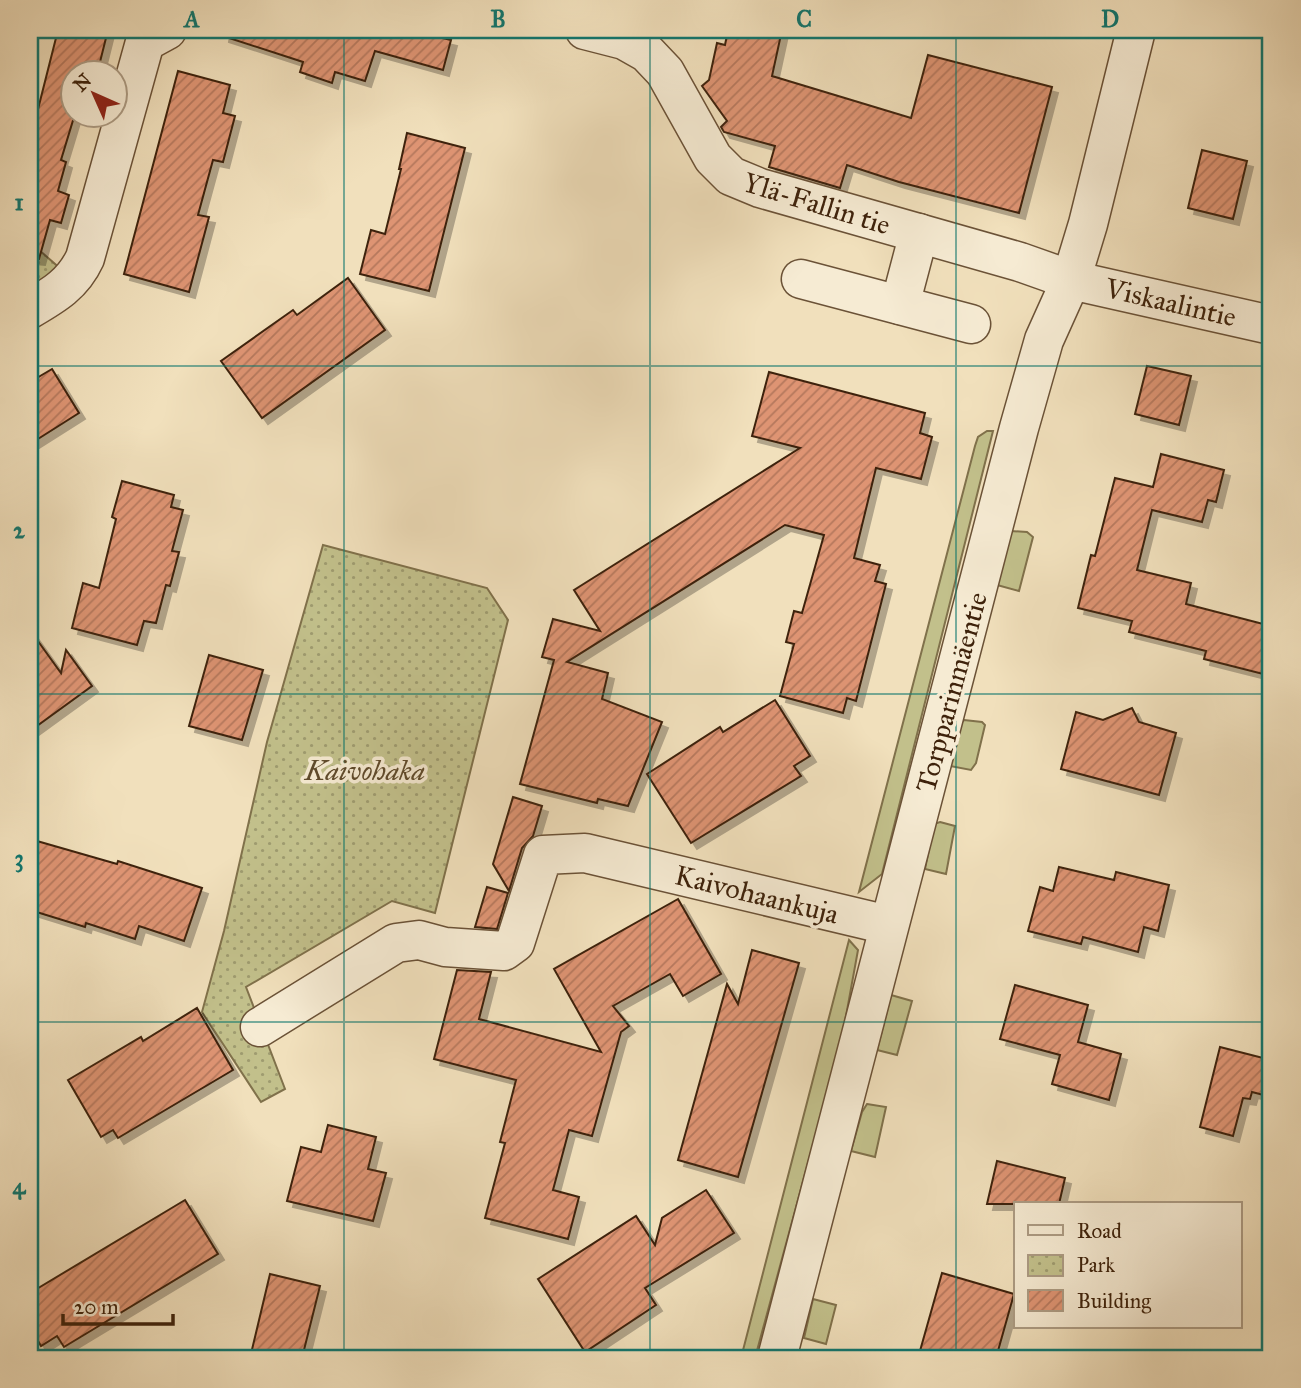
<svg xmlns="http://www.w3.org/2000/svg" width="1301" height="1388" viewBox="0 0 1301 1388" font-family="'IM FELL Great Primer',serif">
<defs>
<pattern id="park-dots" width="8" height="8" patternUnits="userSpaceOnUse" patternTransform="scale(1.75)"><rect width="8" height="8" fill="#c2c08b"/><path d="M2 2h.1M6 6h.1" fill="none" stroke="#9f9c70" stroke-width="1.8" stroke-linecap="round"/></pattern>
<pattern id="building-hatch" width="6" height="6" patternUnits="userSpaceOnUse" patternTransform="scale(1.75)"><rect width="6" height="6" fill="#de9473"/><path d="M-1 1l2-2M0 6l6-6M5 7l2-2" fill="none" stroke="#b5785d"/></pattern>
<filter id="shadow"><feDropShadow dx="6" dy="6" stdDeviation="0" flood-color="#0004"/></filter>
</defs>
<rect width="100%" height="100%" fill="#f1e0bc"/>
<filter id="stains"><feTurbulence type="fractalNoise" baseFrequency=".00286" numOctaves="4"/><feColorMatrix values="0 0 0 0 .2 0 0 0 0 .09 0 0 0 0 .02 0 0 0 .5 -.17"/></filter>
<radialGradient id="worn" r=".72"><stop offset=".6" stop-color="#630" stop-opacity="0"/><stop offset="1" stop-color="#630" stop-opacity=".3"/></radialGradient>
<g fill="#c2c08b" stroke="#80714b" stroke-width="2">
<polygon points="987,431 993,431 882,874 859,892 975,446 978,437"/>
<polygon points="1010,531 1027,532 1033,537 1019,591 997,585"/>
<polygon points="964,720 982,722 985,725 976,763 971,770 950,766 960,724"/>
<polygon points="940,822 955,826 946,874 925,869 934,824"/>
<polygon points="849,940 858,950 842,1038 755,1358 741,1358"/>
<polygon points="891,995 912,1001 897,1055 877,1050"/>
<polygon points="867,1104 886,1107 875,1157 851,1151 862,1112"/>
<polygon points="813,1299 836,1305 826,1344 804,1338"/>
</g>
<g fill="url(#park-dots)" stroke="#80714b" stroke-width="2">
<polygon points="30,242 63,271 38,288 30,281"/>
<polygon points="323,545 487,588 508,620 435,913 392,901 246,987 285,1089 261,1102 202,1012 224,931 267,742"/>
</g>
<g fill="url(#building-hatch)" stroke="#3e220b" stroke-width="2" filter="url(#shadow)">
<polygon points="58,30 108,30 97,74 74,74 74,117 61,160 66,162 58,191 69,195 61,223 50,220 39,259 30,258 30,120 35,121"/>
<polygon points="224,30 409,30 451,40 443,70 375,51 365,81 335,72 332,83 300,72 303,62 223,36"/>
<polygon points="728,30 782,30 772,76 911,118 928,55 1052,87 1019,213 899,182 847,165 840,188 769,167 775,146 724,132 721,127 727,121 702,86 709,80 717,43 725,45"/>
<polygon points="178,71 230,85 223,113 235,116 223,162 213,160 198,215 209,217 189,292 124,274"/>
<polygon points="407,133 465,148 429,291 360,274 371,230 385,234 401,169 399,169"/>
<polygon points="1202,150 1247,161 1233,219 1188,208"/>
<polygon points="348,278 385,330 262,418 221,361 293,310 297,315"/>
<polygon points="1147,366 1191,376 1179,425 1135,414"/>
<polygon points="52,369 79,413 30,444 30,382"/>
<polygon points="769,372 925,413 920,433 932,437 921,479 876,468 854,558 880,565 875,581 886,584 856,701 847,698 843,713 780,696 794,644 786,642 794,611 802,613 824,535 785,525 567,662 608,673 602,699 662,722 628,806 598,799 597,803 520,784 554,660 542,657 553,619 600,631 574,590 800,448 752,436"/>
<polygon points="1161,454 1224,470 1216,502 1208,500 1202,522 1152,510 1137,570 1191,583 1186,604 1271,626 1271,676 1204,659 1206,651 1129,632 1132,621 1078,608 1091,555 1095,556 1115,478 1153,487"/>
<polygon points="122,481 174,495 171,507 183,510 172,551 179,552 170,586 166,585 156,623 144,621 137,645 72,628 83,583 99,588 116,519 112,517"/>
<polygon points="30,630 61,673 66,650 92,686 30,731"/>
<polygon points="209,655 263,670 242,740 189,726"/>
<polygon points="775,700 810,756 794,766 801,776 691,843 647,774 720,727 723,732"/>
<polygon points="1132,708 1139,722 1176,733 1159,795 1061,769 1076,712 1103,720"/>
<polygon points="513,797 542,806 533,836 522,848 509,891 493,864"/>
<polygon points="30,839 117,864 118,861 202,888 184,941 139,926 135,939 86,923 85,927 30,910"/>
<polygon points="1059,867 1114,880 1116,872 1169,885 1158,931 1144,927 1138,952 1083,937 1081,944 1028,931 1040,887 1053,891"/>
<polygon points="487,887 508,893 497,929 475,927"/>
<polygon points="678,899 721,974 683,996 670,974 613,1006 629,1026 621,1032 592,1136 569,1130 553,1190 579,1197 568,1239 485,1218 505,1143 500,1142 516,1080 434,1059 457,970 491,972 479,1019 601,1052 554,969"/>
<polygon points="752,950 799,963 738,1177 678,1160 727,984 738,1004"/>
<polygon points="1015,985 1088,1005 1078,1042 1121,1054 1109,1100 1052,1084 1060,1055 1000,1039"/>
<polygon points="197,1008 233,1070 118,1138 113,1130 101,1137 68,1080 141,1037 143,1041"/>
<polygon points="1220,1047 1271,1060 1271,1097 1252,1092 1250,1099 1243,1098 1233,1136 1200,1127"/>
<polygon points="328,1125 376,1137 368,1169 386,1173 373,1221 287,1201 301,1147 321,1152"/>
<polygon points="997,1161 1065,1178 1059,1204 987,1204"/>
<polygon points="706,1190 734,1233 645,1288 656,1305 585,1352 538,1279 636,1216 655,1245 662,1218"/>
<polygon points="185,1200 218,1254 64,1347 57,1336 41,1346 30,1327 30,1293"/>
<polygon points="942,1273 1014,1294 996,1358 918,1358"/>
<polygon points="270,1274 320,1286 302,1358 250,1358"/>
</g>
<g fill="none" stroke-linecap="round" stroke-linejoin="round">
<g stroke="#6b5237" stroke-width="41">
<g id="minor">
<polyline points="585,30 624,40 647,53 665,72 713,158 731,176 760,188 1020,262 1071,280 1271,325"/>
<polyline points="801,279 971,324"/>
<polyline points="900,305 919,233"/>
<path d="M30,309C54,295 73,284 85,258L145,42L167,30"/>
<polyline points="260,1027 396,943 419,940 445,947 504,951 515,943 543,855 585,853 888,925"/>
<polyline points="777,1358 1019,428 1044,340 1071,280 1088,224 1136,30"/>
</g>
</g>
<use href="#minor" stroke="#f6ebd3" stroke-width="38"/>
</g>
<path fill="none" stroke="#0f766e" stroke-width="2" stroke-opacity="0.55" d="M344,30V1358M650,30V1358M956,30V1358M30,366H1271M30,694H1271M30,1022H1271"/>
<g text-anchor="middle" stroke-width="7" stroke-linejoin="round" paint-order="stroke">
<g font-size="28" fill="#3e220b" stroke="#f6ebd3">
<text transform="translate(817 203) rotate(17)" y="10">Ylä-Fallin tie</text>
<text transform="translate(1171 302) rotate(13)" y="10">Viskaalintie</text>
<text transform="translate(951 692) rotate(-75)" y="10">Torpparinmäentie</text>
<text transform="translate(757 894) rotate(14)" y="10">Kaivohaankuja</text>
</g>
<g font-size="28" font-style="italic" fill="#5f4a2b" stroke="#f6ebd3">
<text x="365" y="780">Kaivohaka</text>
</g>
</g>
<rect width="1301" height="1388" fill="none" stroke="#f1e0bc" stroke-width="77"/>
<rect x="1014" y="1202" width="228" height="126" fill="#f6ebd3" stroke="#ac9b83" stroke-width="2"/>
<rect x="1028" y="1225" width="35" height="10" fill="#f6ebd3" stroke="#ac9b83" stroke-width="2"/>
<text x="1077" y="1238" font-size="21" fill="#3e220b">Road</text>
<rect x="1028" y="1255" width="35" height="21" fill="url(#park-dots)" stroke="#ac9b83" stroke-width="2"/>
<text x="1077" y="1272" font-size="21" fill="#3e220b">Park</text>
<rect x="1028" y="1290" width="35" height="21" fill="url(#building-hatch)" stroke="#ac9b83" stroke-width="2"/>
<text x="1077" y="1308" font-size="21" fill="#3e220b">Building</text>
<g transform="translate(94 94) rotate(315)"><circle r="33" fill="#f6ebd3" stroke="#ac9b83" stroke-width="2"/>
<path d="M0-5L12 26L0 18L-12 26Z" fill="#8f2418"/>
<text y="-10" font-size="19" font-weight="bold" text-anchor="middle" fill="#3e220b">N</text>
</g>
<path d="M63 1314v10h110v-10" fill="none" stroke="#3e220b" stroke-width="3.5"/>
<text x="74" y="1314" font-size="21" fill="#3e220b" stroke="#f6ebd3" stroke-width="5" paint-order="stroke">20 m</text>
<rect x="38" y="38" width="1224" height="1312" fill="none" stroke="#0f766e" stroke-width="2.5"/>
<g font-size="23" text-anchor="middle" font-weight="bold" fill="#0f766e">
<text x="192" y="27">A</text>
<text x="498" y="27">B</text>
<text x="804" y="27">C</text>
<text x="1110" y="27">D</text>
<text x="19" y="210">1</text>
<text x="19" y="538">2</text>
<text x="19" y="866">3</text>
<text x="19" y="1194">4</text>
</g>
<rect width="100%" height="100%" filter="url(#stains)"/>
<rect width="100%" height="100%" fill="url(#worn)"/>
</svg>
